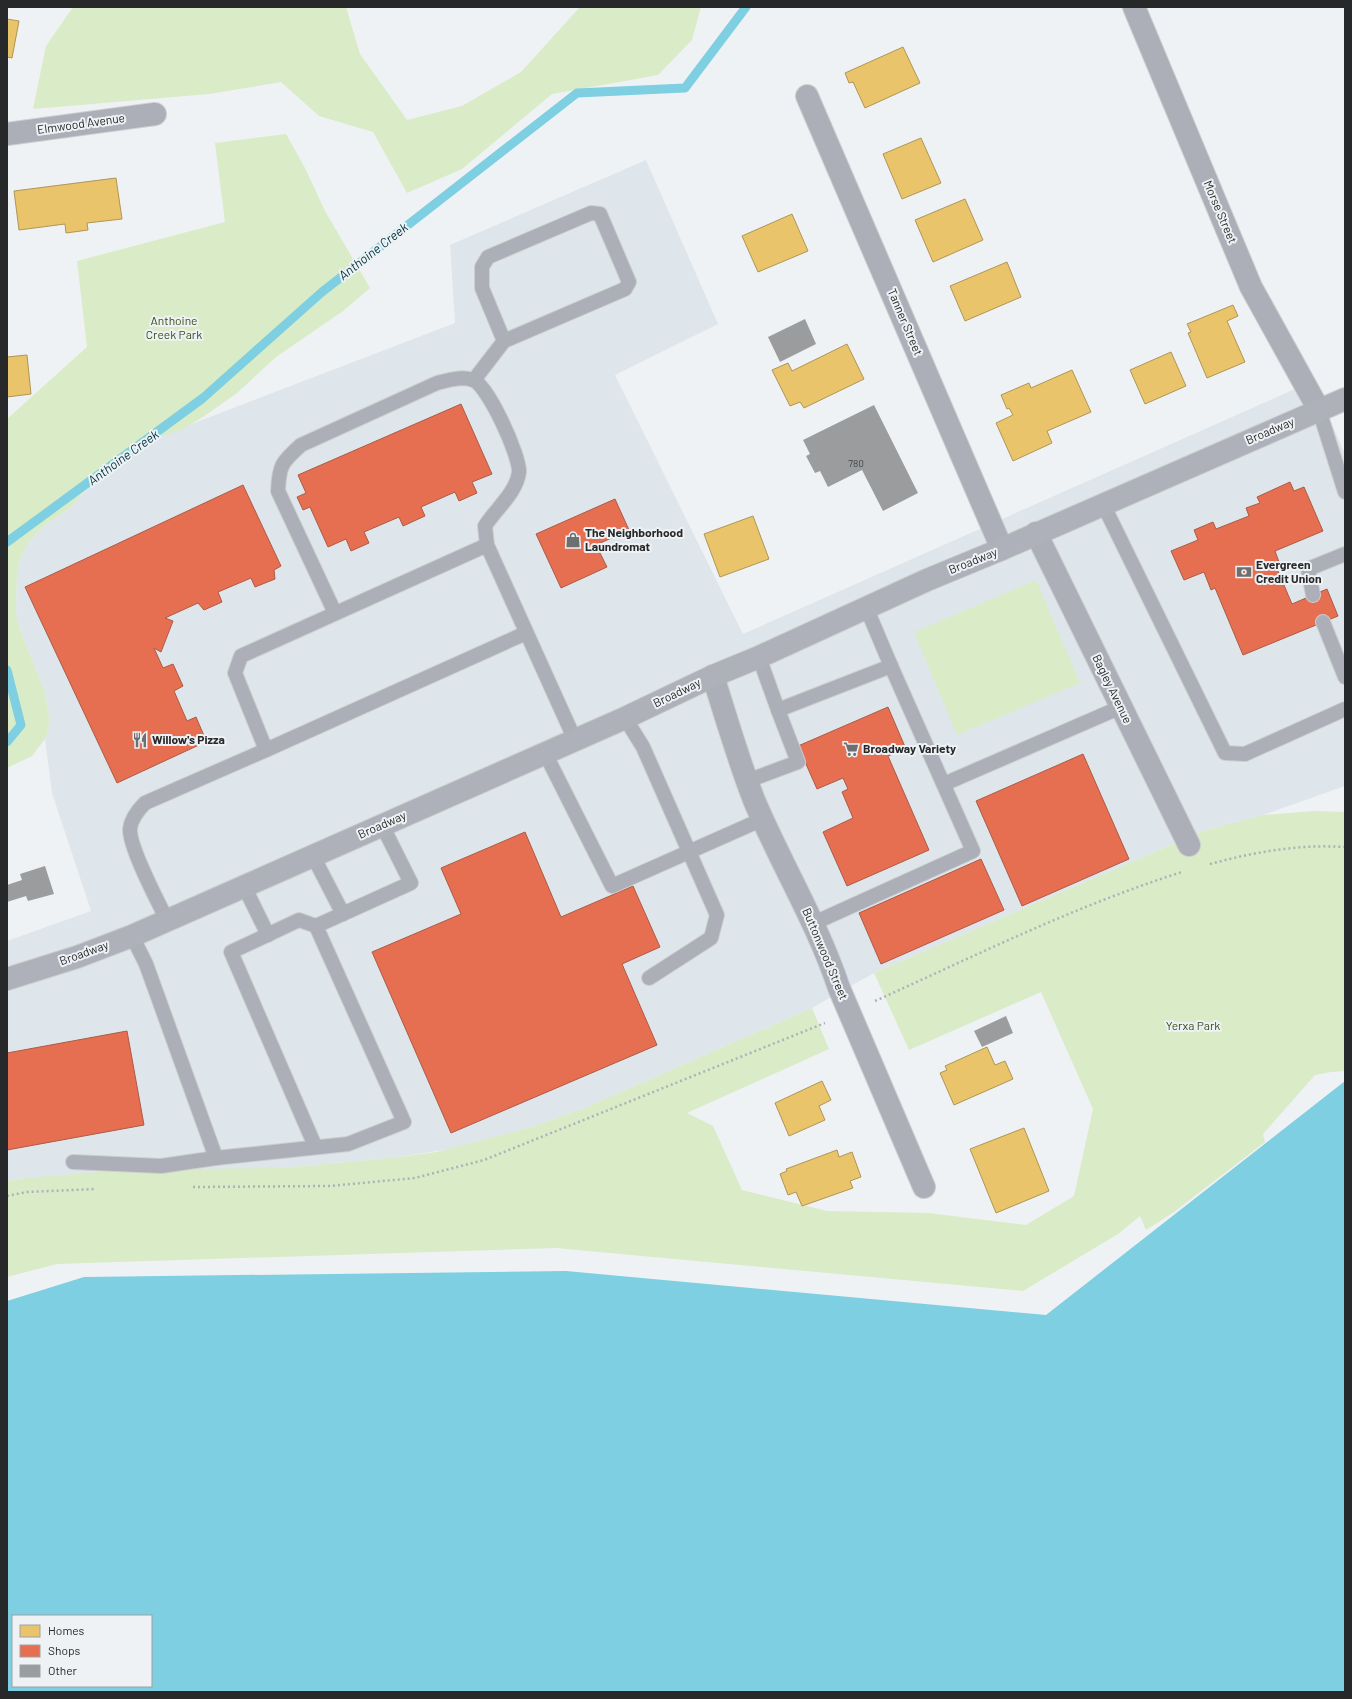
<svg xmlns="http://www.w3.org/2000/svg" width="1352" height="1699" viewBox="0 0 1352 1699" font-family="Barlow,sans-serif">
<rect width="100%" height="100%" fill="#eff2f4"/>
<polygon fill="#dee6eb" points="646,160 718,324 615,375 743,634 1313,381 1345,454 1345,786 1263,815 1206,830 874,973 812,1008 582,1109 532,1127 461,1147 400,1157 282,1168 25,1178 7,1181 7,941 91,911 52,793 45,739 50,722 45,692 20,630 16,614 17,569 22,554 30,540 40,529 71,507 97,476 124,453 137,445 455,323 450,245"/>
<g fill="#d9ebc7">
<polygon points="73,7 346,7 360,54 407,120 462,106 521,72 580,7 701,7 692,40 658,75 552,94 462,169 407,193 373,132 319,116 281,82 209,94 33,109 46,46"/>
<polygon points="286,134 305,168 325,211 370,288 343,311 276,357 237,393 203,417 183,429 137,445 124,453 97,476 71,507 40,529 30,540 22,554 17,569 16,614 20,630 45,692 50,722 45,739 32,756 7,768 7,419 87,347 77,261 225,222 215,143"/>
<polygon points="1036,580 1080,683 957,735 914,632"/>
<polygon points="1315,811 1345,812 1345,1071 1331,1072 1315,1075 1263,1134 1265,1142 1174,1212 1146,1230 1140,1216 1118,1234 1023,1291 556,1248 57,1264 7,1277 7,1181 25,1178 127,1170 282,1168 400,1157 436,1152 532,1127 582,1109 812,1008 829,1049 687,1113 713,1126 742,1190 827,1211 928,1213 1026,1225 1074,1196 1093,1109 1041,992 909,1050 874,973 1206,830 1263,815"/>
</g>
<path fill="#7dcfe1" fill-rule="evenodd" d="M1345,1081V1692H7V1301L84,1277L566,1271L1046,1315ZM13,1616H151V1686H13Z"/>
<g fill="#e9c46a" stroke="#af9556">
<polygon points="7,19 19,21 12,58 7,57"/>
<polygon points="903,47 920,83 865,108 853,82 849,83 845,73"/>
<polygon points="921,138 941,183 902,199 883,154"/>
<polygon points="116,178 122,219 87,223 88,230 66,233 65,224 19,230 14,191"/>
<polygon points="965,199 983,240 933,262 915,220"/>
<polygon points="792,214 808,251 758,272 742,236"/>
<polygon points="1007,262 1021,297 965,321 950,286"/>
<polygon points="1233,305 1238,316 1227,321 1245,362 1207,378 1188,333 1191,332 1187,324"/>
<polygon points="847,344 864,379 804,408 800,402 790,406 772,370 788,363 792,371"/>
<polygon points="1171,352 1186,386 1145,404 1130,370"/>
<polygon points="27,355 31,394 7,397 7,357"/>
<polygon points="1072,370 1091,412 1047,431 1052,443 1013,461 996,423 1013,415 1009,408 1007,409 1001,395 1029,383 1031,388"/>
<polygon points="753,516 769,559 720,577 704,534"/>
<polygon points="987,1047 995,1065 1005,1061 1013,1079 954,1105 940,1073 947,1070 945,1066"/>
<polygon points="822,1081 831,1100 819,1106 825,1120 789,1136 775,1103"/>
<polygon points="1024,1128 1049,1191 996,1213 970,1149"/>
<polygon points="837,1150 839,1157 852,1152 861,1177 850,1181 853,1188 802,1206 796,1192 788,1195 780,1174 787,1171 786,1169"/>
</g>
<g fill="#e76f51" stroke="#ad5a45">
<polygon points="461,404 492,474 472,482 477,493 459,501 455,492 421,507 425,516 403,526 399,517 364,532 369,543 351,551 346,539 328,547 310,507 303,510 297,497 306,493 298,475"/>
<polygon points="1290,482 1294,491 1304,487 1323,531 1275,551 1279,562 1275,564 1292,604 1327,589 1338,616 1243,655 1215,588 1211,590 1204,572 1184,580 1171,551 1198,540 1194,530 1213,522 1216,529 1249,516 1246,508 1260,503 1257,497"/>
<polygon points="243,485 281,566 274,570 275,579 255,587 251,578 218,592 222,602 204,610 198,603 165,618 173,621 161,652 154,648 163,668 173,664 183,686 174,691 187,721 196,717 205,738 197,742 199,745 117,783 25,587"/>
<polygon points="615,499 629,530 596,545 607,567 561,588 536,534"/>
<polygon points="888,707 906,749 888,756 929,850 847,886 823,832 853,818 842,792 848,789 843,778 817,789 798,746"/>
<polygon points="1083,754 1129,859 1022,906 976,801"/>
<polygon points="525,832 561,917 633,886 660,947 622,964 657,1045 451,1133 372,952 461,914 441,868"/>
<polygon points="981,859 1004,910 881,964 859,913"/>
<polygon points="127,1031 144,1125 7,1150 7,1053"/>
</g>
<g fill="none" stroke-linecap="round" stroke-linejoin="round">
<g stroke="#7dcfe1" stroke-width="9">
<polyline points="7,542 203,398 322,292 577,93 685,88 746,7"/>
<polyline points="7,670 21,725 7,742"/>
</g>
</g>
<g fill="#9a9c9d">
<polygon points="805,319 816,344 780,362 768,337"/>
<polygon points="874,405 918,493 883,511 862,470 828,487 820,471 815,473 806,456 810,454 803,440"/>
<polygon points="45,866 54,894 28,901 26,896 7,902 7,885 22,880 20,874"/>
<polygon points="1006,1016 1013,1033 982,1047 974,1031"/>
</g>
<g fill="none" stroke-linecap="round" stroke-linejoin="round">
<g stroke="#cccecf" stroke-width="16">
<g id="service">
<polyline points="474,380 504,341 625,289 629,282 600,214 591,213 488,257 482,267 482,288 504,341"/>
<polyline points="1319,410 1345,492"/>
<polyline points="1103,504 1225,753 1245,754 1345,709"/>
<polyline points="1313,595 1308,569 1345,554"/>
<path d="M335,613L278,491C279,465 282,462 301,445L437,383C449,380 461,376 473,380C488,385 520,456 519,472C517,492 495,510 485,526L487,545"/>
<polyline points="1323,622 1345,677"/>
<path d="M526,633L266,750L235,673L241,656L487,545C516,610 546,675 575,740"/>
<polyline points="759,657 778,710 891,666 866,607"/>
<polyline points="625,718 643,747 717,915 711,938 649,978"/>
<polyline points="545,753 612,886 763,819"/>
<polyline points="747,781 798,762 778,710"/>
<polyline points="944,784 1121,707"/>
<polyline points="313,856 343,914"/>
<polyline points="244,886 268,935"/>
<path d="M167,920C158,902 129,847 130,829C131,819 138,810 145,803L266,750"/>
<polyline points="814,923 973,851 891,666"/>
<polyline points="132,936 146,964 216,1158 348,1144 404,1122 316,926 411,883 382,825"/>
<polyline points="315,1146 231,952 299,920 316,926"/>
<polyline points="73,1162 161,1166 216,1158"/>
</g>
</g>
<g stroke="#cccecf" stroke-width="24">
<g id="minor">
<polyline points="1134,7 1251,287 1319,410"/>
<polyline points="807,96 1002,549"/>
<polyline points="7,134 155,114"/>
<polyline points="1036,533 1189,845"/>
<path d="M713,676C726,717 738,759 754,800C781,864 817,922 839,988L924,1187"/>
</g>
</g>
<g stroke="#cccecf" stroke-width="24">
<polyline id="primary" points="7,979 77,957 132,936 625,718 713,676 759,657 927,580 1002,549 1345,399"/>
</g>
<g stroke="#afb1b8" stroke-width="2.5" stroke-dasharray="2 3" stroke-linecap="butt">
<path d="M1210,864C1254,852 1299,844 1345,847"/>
<path d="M875,1001C977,955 1075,906 1182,872"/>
<polyline points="193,1187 330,1186 415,1178 484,1160 825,1023"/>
<polyline points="7,1196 27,1192 96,1189"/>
</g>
<use href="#service" stroke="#acaeb8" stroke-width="14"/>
<use href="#minor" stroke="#acaeb8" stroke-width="22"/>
<use href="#primary" stroke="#aeb1ba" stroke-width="22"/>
</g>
<defs>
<g id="shop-bare" transform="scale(1.2)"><path d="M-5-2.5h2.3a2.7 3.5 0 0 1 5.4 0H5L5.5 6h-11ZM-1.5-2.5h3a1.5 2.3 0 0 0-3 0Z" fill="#6d6f70" stroke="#eef2f5" stroke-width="2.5" paint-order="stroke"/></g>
<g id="bank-bare" transform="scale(1.2)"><path d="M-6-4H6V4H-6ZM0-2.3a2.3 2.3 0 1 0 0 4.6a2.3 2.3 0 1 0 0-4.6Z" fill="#6d6f70" stroke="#eef2f5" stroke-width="2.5" paint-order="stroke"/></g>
<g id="restaurant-bare" transform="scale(1.2)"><path d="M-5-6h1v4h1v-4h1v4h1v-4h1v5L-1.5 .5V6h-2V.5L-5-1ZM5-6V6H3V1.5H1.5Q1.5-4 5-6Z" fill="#6d6f70" stroke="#eef2f5" stroke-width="2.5" paint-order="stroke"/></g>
<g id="supermarket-bare" transform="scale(1.2)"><path d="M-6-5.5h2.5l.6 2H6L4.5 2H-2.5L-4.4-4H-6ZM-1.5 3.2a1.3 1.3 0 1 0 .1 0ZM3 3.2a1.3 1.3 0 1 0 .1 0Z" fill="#6d6f70" stroke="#eef2f5" stroke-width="2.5" paint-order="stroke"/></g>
</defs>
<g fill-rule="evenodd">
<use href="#shop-bare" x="573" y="540"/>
<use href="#bank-bare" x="1244" y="572"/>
<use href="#restaurant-bare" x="140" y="740"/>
<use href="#supermarket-bare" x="851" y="749"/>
</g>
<g text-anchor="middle" stroke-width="4" stroke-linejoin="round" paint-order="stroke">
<g font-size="10" fill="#444546">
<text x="856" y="467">780</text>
</g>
<g font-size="12" fill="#272829" stroke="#eef2f5">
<text transform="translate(81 124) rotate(-8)" y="4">Elmwood Avenue</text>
<text transform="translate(1220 212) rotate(67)" y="4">Morse Street</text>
<text transform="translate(905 322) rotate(67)" y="4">Tanner Street</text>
<text transform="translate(1270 431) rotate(-23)" y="4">Broadway</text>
<text transform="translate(973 561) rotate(-22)" y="4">Broadway</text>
<text transform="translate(1112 689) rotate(64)" y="4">Bagley Avenue</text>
<text transform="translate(677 693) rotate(-26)" y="4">Broadway</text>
<text transform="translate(382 825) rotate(-24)" y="4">Broadway</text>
<text transform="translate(84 953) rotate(-20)" y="4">Broadway</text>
<text transform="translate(825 954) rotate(67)" y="4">Buttonwood Street</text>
</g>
<g font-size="12" fill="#374d17" stroke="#eef2f5">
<text x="174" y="325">Anthoine<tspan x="174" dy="14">Creek Park</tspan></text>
<text x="1193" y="1030">Yerxa Park</text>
</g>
<g font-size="12" font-weight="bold" fill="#272829" stroke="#eef2f5" text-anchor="start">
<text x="585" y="537">The Neighborhood<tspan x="585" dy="14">Laundromat</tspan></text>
<text x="1256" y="569">Evergreen<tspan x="1256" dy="14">Credit Union</tspan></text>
<text x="152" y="744">Willow's Pizza</text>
<text x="863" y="753">Broadway Variety</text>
</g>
<g font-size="13" font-style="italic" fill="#003640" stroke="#eef2f5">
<text transform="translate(373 251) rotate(-38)" y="5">Anthoine Creek</text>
<text transform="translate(123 457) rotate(-36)" y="5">Anthoine Creek</text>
</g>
</g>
<rect width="1352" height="1699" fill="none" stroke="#272829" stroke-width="16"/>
<rect x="12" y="1615" width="140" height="72" fill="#eef2f5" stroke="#9ea1a3"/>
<rect x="20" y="1625" width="20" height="12" fill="#e9c46a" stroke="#9ea1a3"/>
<text x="48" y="1635" font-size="12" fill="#272829">Homes</text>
<rect x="20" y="1645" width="20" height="12" fill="#e76f51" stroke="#9ea1a3"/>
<text x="48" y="1655" font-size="12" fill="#272829">Shops</text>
<rect x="20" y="1665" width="20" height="12" fill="#9a9c9d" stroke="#9ea1a3"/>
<text x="48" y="1675" font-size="12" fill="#272829">Other</text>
</svg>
